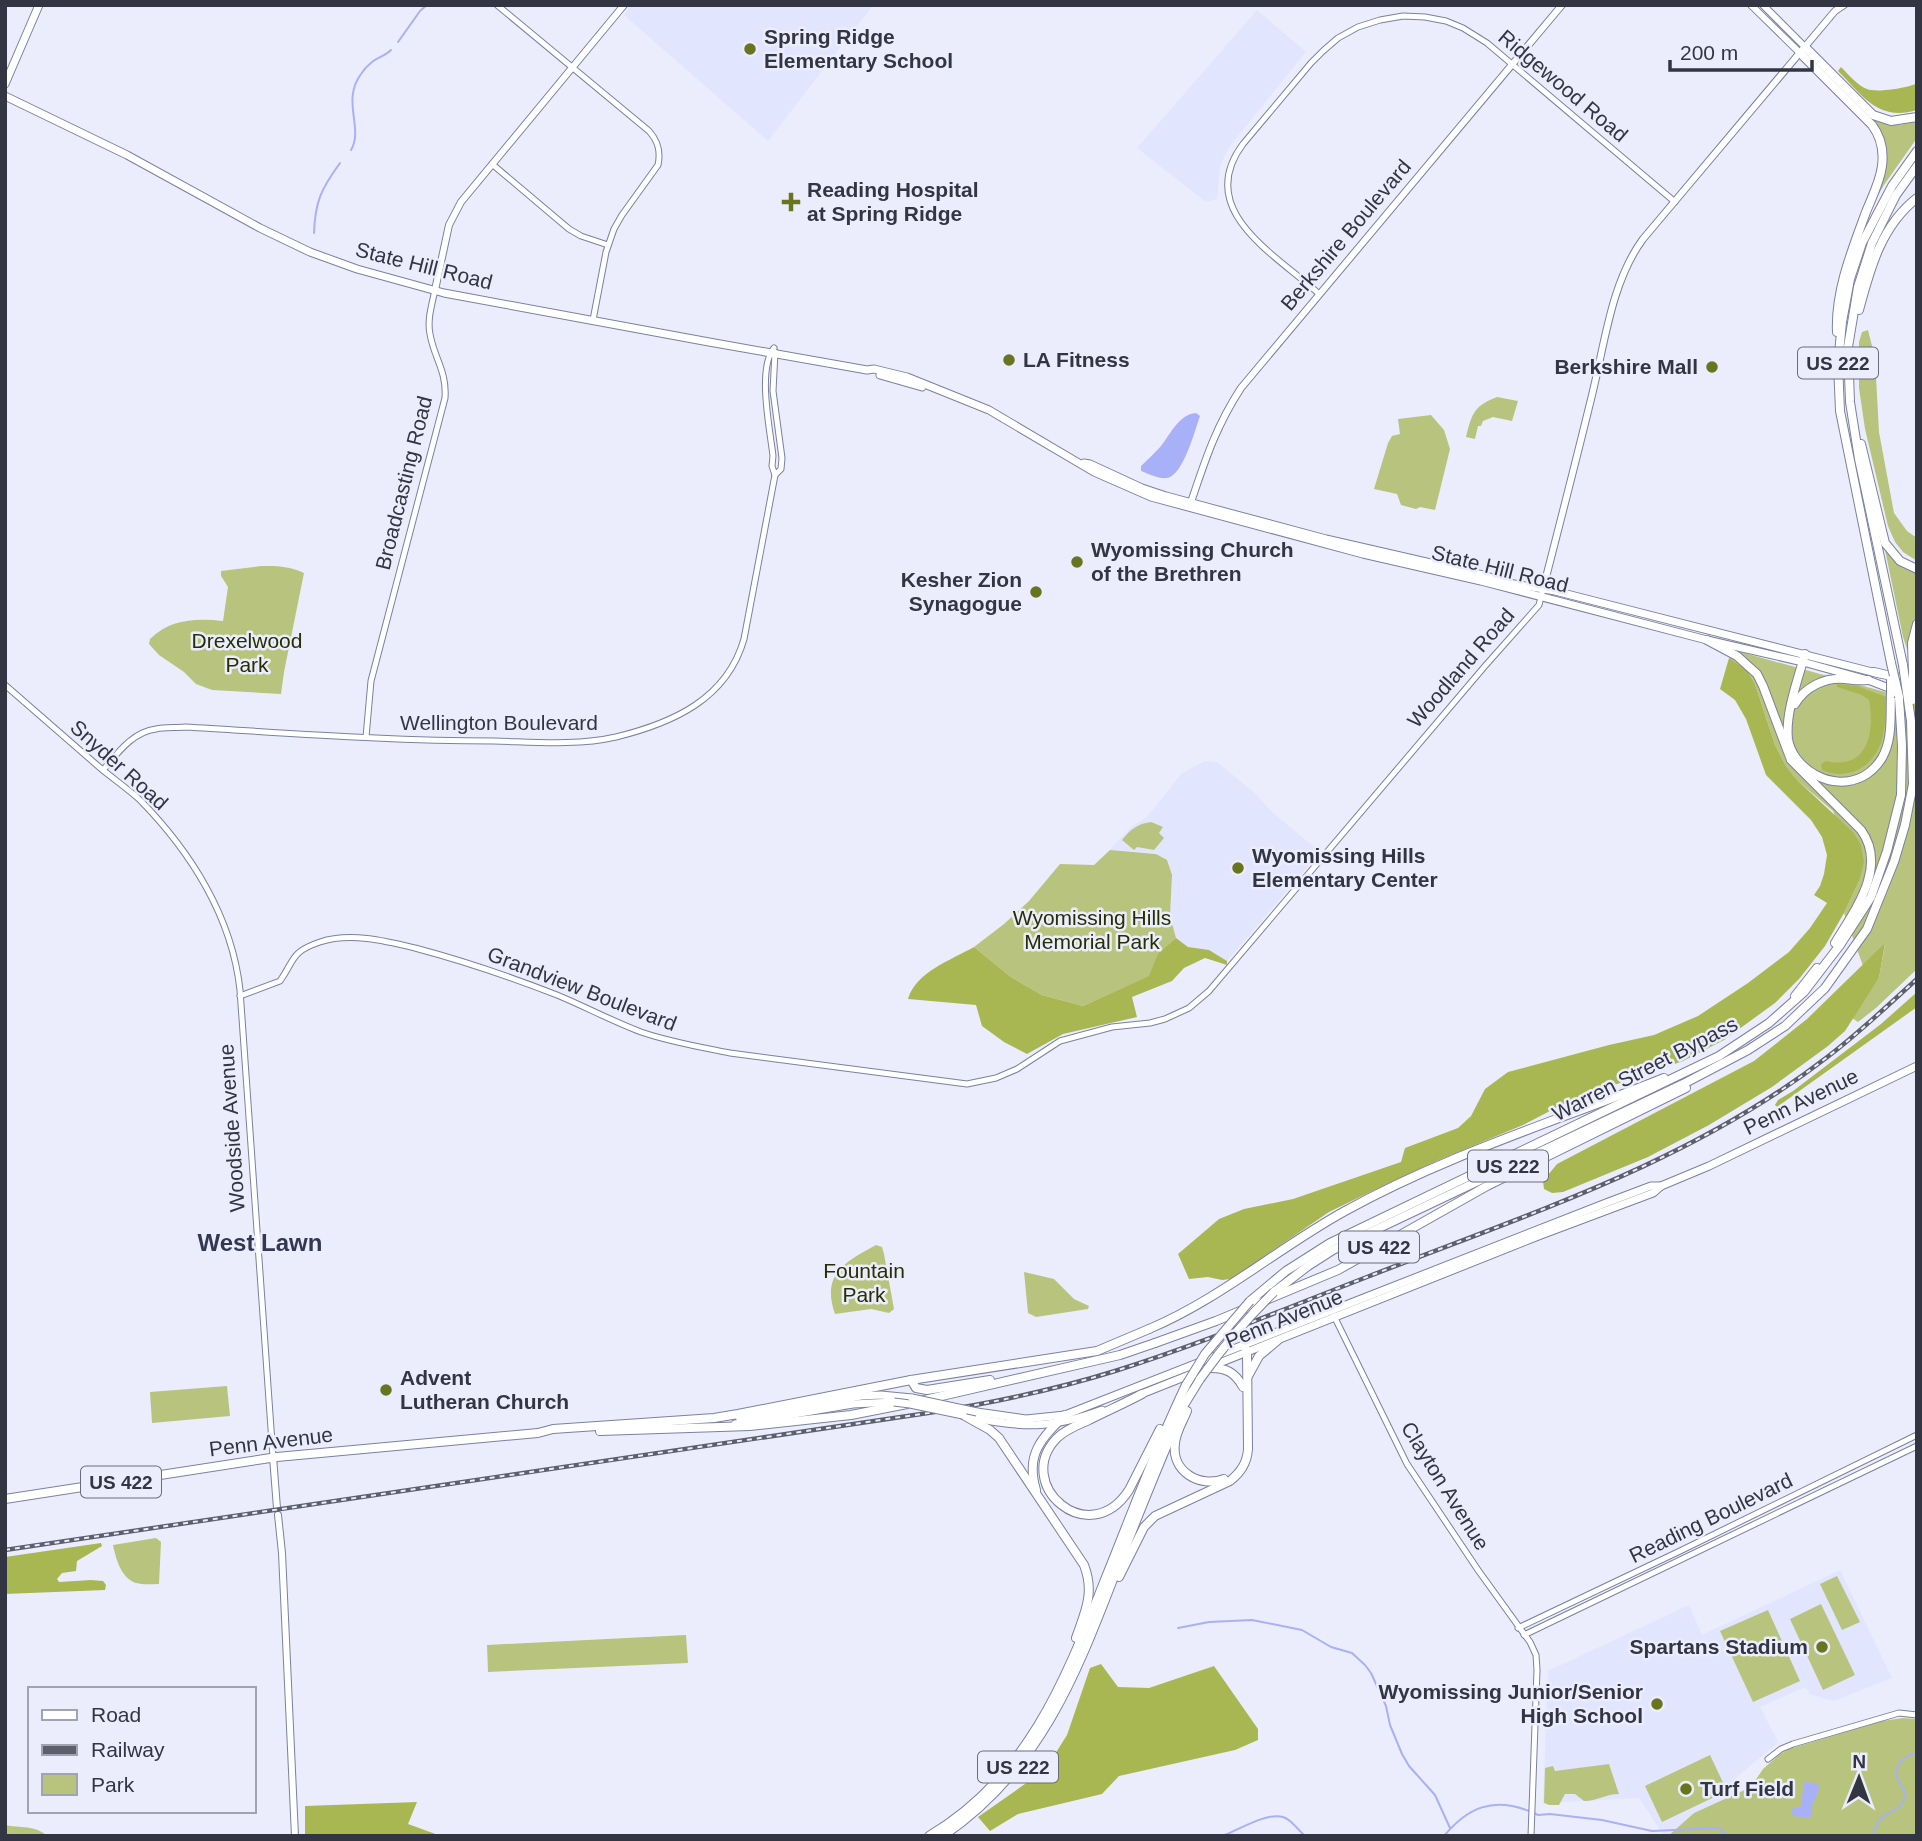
<svg xmlns="http://www.w3.org/2000/svg" width="1922" height="1841" viewBox="0 0 1922 1841" font-family="Helvetica,sans-serif">
<rect width="100%" height="100%" fill="#ebedfc"/>
<g fill="#e1e5fe">
<polygon points="632,5 873,5 768,141 624,15"/>
<polygon points="1257,10 1306,52 1229,147 1220,166 1217,199 1206,202 1137,148"/>
<polygon points="1205,761 1217,762 1256,794 1271,811 1320,852 1227,961 1209,950 1188,947 1176,938 1170,916 1172,875 1156,853 1110,850 1131,827 1147,817 1182,773"/>
<polygon points="1840,1570 1892,1678 1833,1701 1810,1694 1805,1687 1760,1707 1778,1742 1730,1783 1733,1795 1694,1813 1668,1836 1664,1836 1639,1798 1543,1803 1548,1671 1689,1605 1702,1635"/>
</g>
<g fill="#b8c47d">
<path d="M1873,120C1889,126 1901,126 1917,121V138L1884,185L1870,209C1885,173 1896,156 1873,120Z"/>
<polygon points="1868,330 1875,358 1879,432 1894,513 1907,531 1917,538 1917,561 1903,552 1895,542 1888,526 1865,429 1859,388 1859,342 1862,332"/>
<path d="M1497,397L1518,401L1512,421L1493,417L1483,421L1481,426H1478L1475,439L1466,437C1472,413 1474,406 1497,397Z"/>
<polygon points="1431,415 1444,430 1450,449 1435,510 1420,507 1416,509 1401,505 1397,494 1374,489 1388,443 1392,436 1400,434 1398,419"/>
<polygon points="1885,550 1898,563 1917,572 1917,619 1914,625 1910,651 1908,652 1903,637"/>
<path d="M261,566C277,566 290,566 304,573L284,672L281,694L212,690L196,684L184,672L159,655L149,644L150,639C170,619 196,618 223,621L228,587L221,576V571Z"/>
<polygon points="1737,651 1885,692 1917,704 1917,969 1876,1008 1858,1022 1852,1018 1879,978 1885,944 1863,966 1844,913 1859,881 1833,811 1798,781 1786,766 1775,745 1755,684 1747,670 1729,658"/>
<path d="M1151,822L1163,827L1159,833L1164,838L1154,850L1137,847L1134,850L1122,840C1131,829 1137,824 1151,822Z"/>
<polygon points="1110,850 1156,854 1167,860 1172,875 1170,916 1176,938 1158,953 1150,976 1083,1006 1042,995 1011,977 974,947 1004,924 1029,901 1060,864 1094,865"/>
<path d="M876,1245L882,1247L884,1254L894,1309L889,1313L871,1309L835,1314C821,1274 845,1262 876,1245Z"/>
<polygon points="1024,1272 1054,1279 1074,1299 1089,1306 1088,1309 1036,1317 1028,1313"/>
<polygon points="227,1386 230,1416 152,1423 150,1392"/>
<path d="M156,1538L161,1542L159,1584C152,1584 143,1585 136,1583C121,1578 116,1559 113,1545Z"/>
<polygon points="1837,1576 1860,1622 1842,1630 1820,1584"/>
<polygon points="1821,1604 1855,1675 1823,1690 1790,1619"/>
<polygon points="1768,1610 1800,1681 1753,1702 1720,1631"/>
<polygon points="686,1635 688,1663 488,1672 487,1645"/>
<polygon points="1903,1718 1917,1719 1917,1836 1668,1836 1694,1813 1751,1787 1763,1769 1780,1754 1789,1749 1882,1721"/>
<polygon points="1710,1755 1727,1791 1662,1822 1645,1786"/>
<path d="M1609,1764L1619,1794C1606,1794 1597,1801 1584,1801L1575,1794H1565L1559,1805H1549L1544,1803L1545,1768L1553,1766L1555,1771Z"/>
<path d="M5,1825C20,1828 36,1825 47,1836H5Z"/>
</g>
<g fill="#a9b752">
<path d="M1841,67C1848,74 1858,86 1867,89C1876,93 1909,88 1917,83V110C1878,122 1862,95 1838,71Z"/>
<polygon points="1729,658 1747,670 1755,684 1775,745 1786,766 1798,781 1853,832 1861,845 1864,862 1859,881 1844,913 1825,946 1799,979 1775,1003 1724,1040 1683,1061 1571,1100 1523,1125 1439,1160 1364,1195 1329,1212 1231,1279 1222,1280 1208,1277 1189,1279 1178,1254 1219,1219 1244,1209 1293,1199 1401,1162 1405,1148 1458,1128 1471,1116 1485,1089 1508,1072 1609,1045 1654,1035 1698,1016 1748,983 1789,952 1810,928 1827,903 1814,895 1820,886 1824,874 1827,855 1822,837 1811,820 1766,775 1746,719 1735,700 1720,689"/>
<path d="M1837,684L1857,686L1886,697C1885,709 1886,722 1883,735C1877,765 1850,782 1822,770L1821,764L1826,761C1868,771 1875,732 1869,700L1862,695L1837,687Z"/>
<path d="M1176,938L1188,947L1209,950L1227,961V965L1205,958L1184,968L1172,981L1132,997L1137,1017L1063,1034L1027,1054L1004,1042L982,1026L976,1005L908,999C916,972 951,960 974,947L1011,977L1042,995L1083,1006L1149,976L1158,953Z"/>
<polygon points="1885,943 1879,978 1845,1031 1828,1046 1772,1087 1709,1125 1648,1157 1563,1192 1552,1193 1544,1189 1543,1181 1557,1164 1754,1061 1807,1019"/>
<polygon points="1917,992 1917,1007 1777,1107 1775,1105 1778,1100 1793,1091 1881,1024"/>
<polygon points="101,1543 102,1546 77,1561 76,1571 62,1573 57,1579 59,1582 91,1580 103,1581 106,1585 105,1590 5,1594 5,1557"/>
<polygon points="1101,1664 1118,1687 1149,1688 1214,1666 1258,1729 1258,1740 1235,1750 1119,1776 1102,1794 1018,1814 990,1831 978,1817 1045,1770 1067,1735 1090,1668"/>
<polygon points="417,1802 408,1824 441,1836 305,1836 305,1806"/>
</g>
<g fill="#a8b0f8">
<path d="M1196,413L1200,416C1195,430 1183,476 1167,478C1158,479 1149,474 1141,471V466C1148,459 1155,453 1161,446C1170,435 1179,414 1196,413Z"/>
<path d="M1804,1782L1815,1783L1819,1786C1818,1799 1810,1801 1811,1816L1810,1818L1793,1816L1791,1814L1792,1809L1801,1806Z"/>
</g>
<g fill="none" stroke-linecap="round" stroke-linejoin="round">
<g stroke="#a8b0f8" stroke-width="2">
<polyline points="398,42 420,11 427,5"/>
<path d="M351,150C364,128 341,101 361,74C363,71 368,65 372,62C378,57 385,56 391,50"/>
<path d="M314,233C315,202 321,189 340,163"/>
<polyline points="1178,1628 1209,1622 1252,1620 1302,1630 1331,1647 1352,1653 1365,1665 1371,1673 1386,1706 1390,1725 1402,1754 1409,1766 1435,1795 1450,1828"/>
<polyline points="1534,1813 1538,1815 1550,1814 1602,1820 1652,1831 1719,1828 1728,1836"/>
<path d="M1222,1836C1237,1831 1266,1812 1283,1817C1291,1819 1298,1830 1305,1836"/>
<path d="M1444,1836C1468,1807 1493,1797 1529,1811"/>
<path d="M1873,1836C1879,1804 1905,1818 1905,1791C1891,1775 1895,1758 1917,1753"/>
</g>
<g stroke="#7b809f" stroke-width="7">
<g id="tertiary">
<path d="M497,5L649,131C658,141 661,151 658,165L622,215L614,229L606,252L593,320"/>
<polyline points="492,164 569,229 581,236 608,245"/>
<path d="M1319,294C1277,255 1193,211 1243,144L1311,63L1323,51L1338,38L1358,27L1380,20L1403,16L1425,17L1446,21L1463,28L1487,43L1675,202"/>
<polyline points="775,475 781,469 782,458 773,391 775,352"/>
<path d="M5,685C36,712 67,739 98,766C112,778 127,788 140,800C191,852 232,917 240,990L273,1457"/>
<path d="M366,737L371,681L445,398C447,371 434,358 430,334C427,320 432,304 435,290"/>
<path d="M103,770C117,754 132,732 156,729C165,727 175,728 185,727C288,733 390,741 494,741C534,742 576,746 616,737C673,723 727,699 744,639L775,475L772,466L773,456C770,429 757,369 774,348"/>
<path d="M240,996L280,981C295,960 290,952 320,942C350,932 386,941 415,948C464,961 511,977 557,995C586,1007 612,1021 641,1032C670,1042 700,1047 730,1053L967,1084L996,1078L1017,1069L1060,1041L1112,1027L1150,1023L1165,1019L1189,1008L1209,991L1485,666L1539,605L1543,589"/>
<polyline points="1334,1316 1407,1464 1478,1570 1530,1642 1536,1655 1537,1670 1531,1836"/>
<polyline points="1518,1628 1680,1551 1917,1435"/>
<polyline points="1524,1635 1917,1446"/>
<polyline points="1768,1759 1781,1749 1793,1744 1899,1713 1917,1715"/>
</g>
</g>
<g stroke="#7b809f" stroke-width="8">
<g id="secondary">
<polyline points="1751,5 1800,53"/>
<polyline points="1763,5 1805,47"/>
<polyline points="435,290 449,225 461,202 624,5"/>
<path d="M1190,505C1205,461 1215,428 1241,388L1562,5"/>
<path d="M1543,589C1560,523 1577,457 1593,391C1605,341 1612,281 1643,239L1835,11L1844,5"/>
<polyline points="273,1457 277,1508"/>
<polyline points="278,1515 282,1553 295,1836"/>
</g>
</g>
<g stroke="#7b809f" stroke-width="9">
<g id="primary">
<polyline points="5,84 39,5"/>
<polyline points="5,96 127,155 260,228 310,252 357,269 444,293 709,342 867,370 874,369 907,377 989,410 1094,472 1151,497 1363,554 1481,581 1707,640 1803,662 1868,680 1894,690"/>
<polyline points="880,375 922,387"/>
<polyline points="1084,463 1090,464 1142,488 1166,496 1326,539 1483,575 1514,584 1555,591 1880,674"/>
<polyline points="1139,1395 1541,1235 1653,1193 1661,1186 1709,1166 1917,1066"/>
<polyline points="977,1412 1026,1419 1065,1415 1606,1203 1651,1186 1661,1186"/>
<polyline points="739,1417 861,1396 881,1395 912,1398"/>
<path d="M970,1417C1023,1428 1051,1429 1102,1410"/>
<polyline points="735,1424 853,1404 894,1402"/>
</g>
</g>
<g stroke="#7b809f" stroke-width="10">
<g id="trunk">
<polyline points="911,1380 916,1388 927,1390 990,1380"/>
<polyline points="920,1401 1120,1355 1155,1343"/>
<polyline points="600,1431 750,1426 851,1415 907,1404"/>
<polyline points="5,1499 277,1457 538,1433 553,1429 714,1418 738,1414 911,1380 1097,1351 1149,1329"/>
</g>
</g>
<g stroke="#7b809f" stroke-width="10">
<g id="motorway">
<polyline points="1805,47 1873,115 1891,121 1917,117"/>
<path d="M1800,53L1872,125C1881,137 1884,151 1882,166C1880,182 1872,197 1866,212C1852,250 1835,292 1837,332"/>
<path d="M1859,310C1870,269 1881,226 1917,198"/>
<polyline points="1861,444 1885,543 1900,561 1917,569"/>
<path d="M1707,640L1737,656L1757,674L1763,686L1791,760L1861,830C1888,867 1855,910 1835,943"/>
<path d="M1805,654C1798,679 1785,714 1788,739C1789,746 1792,752 1796,758C1818,787 1861,792 1882,758C1893,739 1890,715 1891,694"/>
<polyline points="1891,663 1840,411 1838,364 1842,322 1850,279 1862,243 1892,186 1917,151"/>
<polyline points="1903,665 1859,459 1850,402 1848,347 1858,287 1872,243 1896,195 1917,166"/>
<polyline points="1874,672 1917,682"/>
<polyline points="1913,674 1912,643 1917,624"/>
<path d="M1795,704C1805,687 1825,677 1845,679C1854,680 1859,681 1868,680"/>
<polyline points="1795,996 1817,968"/>
<polyline points="1274,1292 1308,1266 1333,1250 1687,1082 1748,1050 1785,1026 1825,988 1867,929 1894,862 1905,825 1913,784 1911,721"/>
<polyline points="1250,1301 1286,1271 1330,1243 1719,1056 1769,1023 1804,992 1840,945 1871,897 1887,851 1901,795 1902,746 1899,697"/>
<path d="M1149,1329C1220,1299 1278,1248 1345,1211C1446,1155 1557,1121 1664,1078"/>
<polyline points="1155,1343 1216,1321 1338,1270 1487,1186 1686,1088"/>
<path d="M1208,1368C1225,1367 1235,1372 1243,1387"/>
<polyline points="1248,1376 1259,1356 1277,1341"/>
<path d="M1142,1394C1125,1403 1107,1411 1089,1420C1078,1425 1066,1429 1057,1438C1012,1484 1089,1552 1129,1490L1160,1429"/>
<path d="M1187,1411C1183,1421 1176,1432 1175,1443C1171,1472 1200,1488 1224,1479"/>
<path d="M963,1415L990,1430L999,1438L1084,1565C1095,1593 1085,1612 1076,1638"/>
<path d="M1036,1490C1025,1454 1042,1438 1065,1415"/>
<path d="M1119,1577L1144,1527L1155,1516L1230,1481C1241,1472 1247,1463 1248,1449L1247,1353L1244,1345"/>
<path d="M929,1836C1027,1778 1064,1683 1104,1582C1131,1516 1155,1449 1186,1385"/>
<path d="M943,1836C1041,1769 1076,1675 1117,1569C1135,1523 1154,1476 1173,1431L1184,1405L1200,1379"/>
</g>
</g>
<use href="#tertiary" stroke="#fff" stroke-width="5"/>
<use href="#secondary" stroke="#fff" stroke-width="6"/>
<use href="#primary" stroke="#fff" stroke-width="7"/>
<use href="#trunk" stroke="#fff" stroke-width="8"/>
<use href="#motorway" stroke="#fff" stroke-width="8"/>
<g stroke="#5d5f6d" stroke-width="4.5">
<path id="rail" d="M5,1550L928,1413C992,1403 1054,1390 1115,1371C1201,1344 1284,1309 1367,1277C1525,1215 1690,1163 1826,1058C1858,1034 1887,1006 1917,979"/>
</g>
<use href="#rail" stroke="#ebedfc" stroke-width="2" stroke-dasharray="5" stroke-linecap="butt"/>
<g stroke="#7b809f" stroke-width="9" stroke-linecap="butt">
<g id="primary-bridge">
<polyline points="912,1398 977,1412"/>
<polyline points="894,1402 910,1404 963,1415"/>
</g>
</g>
<g stroke="#7b809f" stroke-width="10" stroke-linecap="butt">
<g id="motorway-bridge">
<polyline points="1891,663 1899,697"/>
<polyline points="1903,665 1911,721"/>
<polyline points="1891,694 1891,680"/>
<polyline points="1912,700 1913,674"/>
<path d="M1200,1379C1223,1347 1246,1319 1274,1292"/>
<polyline points="1186,1385 1205,1354 1250,1301"/>
</g>
</g>
<use href="#primary-bridge" stroke="#fff" stroke-width="7"/>
<use href="#motorway-bridge" stroke="#fff" stroke-width="8"/>
</g>
<g fill="#69741f" stroke="#ebedfc" stroke-width="2.5">
<circle cx="750" cy="49" r="7"/>
<path d="M787.5 191.5h7v7h7v7h-7v7h-7v-7h-7v-7h7z"/>
<circle cx="1009" cy="360" r="7"/>
<circle cx="1712" cy="367" r="7"/>
<circle cx="1077" cy="562" r="7"/>
<circle cx="1036" cy="592" r="7"/>
<circle cx="1238" cy="868" r="7"/>
<circle cx="386" cy="1390" r="7"/>
<circle cx="1822" cy="1647" r="7"/>
<circle cx="1657" cy="1704" r="7"/>
<circle cx="1686" cy="1789" r="7"/>
</g>
<g text-anchor="middle" stroke-width="5" stroke-linejoin="round" paint-order="stroke">
<g fill="#ebedfc" stroke="#6a6c7a" stroke-width="2">
<rect x="1798" y="347.5" width="80" height="31" rx="5"/>
<rect x="1468" y="1150.5" width="80" height="31" rx="5"/>
<rect x="1339" y="1231.5" width="80" height="31" rx="5"/>
<rect x="81" y="1466.5" width="80" height="31" rx="5"/>
<rect x="978" y="1751.5" width="80" height="31" rx="5"/>
</g>
<g font-size="19" font-weight="bold" fill="#333542">
<text x="1838" y="370">US 222</text>
<text x="1508" y="1173">US 222</text>
<text x="1379" y="1254">US 422</text>
<text x="121" y="1489">US 422</text>
<text x="1018" y="1774">US 222</text>
</g>
<g font-size="21" font-weight="bold" fill="#333542" stroke="#ebedfc" text-anchor="start">
<text x="764" y="44">Spring Ridge<tspan x="764" dy="24">Elementary School</tspan></text>
<text x="807" y="197">Reading Hospital<tspan x="807" dy="24">at Spring Ridge</tspan></text>
<text x="1023" y="367">LA Fitness</text>
<text x="1698" y="374" text-anchor="end">Berkshire Mall</text>
<text x="1091" y="557">Wyomissing Church<tspan x="1091" dy="24">of the Brethren</tspan></text>
<text x="1022" y="587" text-anchor="end">Kesher Zion<tspan x="1022" dy="24">Synagogue</tspan></text>
<text x="1252" y="863">Wyomissing Hills<tspan x="1252" dy="24">Elementary Center</tspan></text>
<text x="400" y="1385">Advent<tspan x="400" dy="24">Lutheran Church</tspan></text>
<text x="1808" y="1654" text-anchor="end">Spartans Stadium</text>
<text x="1643" y="1699" text-anchor="end">Wyomissing Junior/Senior<tspan x="1643" dy="24">High School</tspan></text>
<text x="1700" y="1796">Turf Field</text>
</g>
<g font-size="21" fill="#333542" stroke="#ebedfc">
<text transform="translate(1563 86) rotate(40)" y="7">Ridgewood Road</text>
<text transform="translate(1346 235) rotate(-50)" y="7">Berkshire Boulevard</text>
<text transform="translate(424 266) rotate(14)" y="7">State Hill Road</text>
<text transform="translate(404 483) rotate(-76)" y="7">Broadcasting Road</text>
<text transform="translate(1500 569) rotate(14)" y="7">State Hill Road</text>
<text transform="translate(1461 668) rotate(-49)" y="7">Woodland Road</text>
<text x="499" y="730">Wellington Boulevard</text>
<text transform="translate(119 765) rotate(42)" y="7">Snyder Road</text>
<text transform="translate(582 989) rotate(21)" y="7">Grandview Boulevard</text>
<text transform="translate(1645 1069) rotate(-27)" y="7">Warren Street Bypass</text>
<text transform="translate(1801 1102) rotate(-26)" y="7">Penn Avenue</text>
<text transform="translate(232 1128) rotate(-94)" y="7">Woodside Avenue</text>
<text transform="translate(1284 1319) rotate(-22)" y="7">Penn Avenue</text>
<text transform="translate(271 1442) rotate(-7)" y="7">Penn Avenue</text>
<text transform="translate(1445 1486) rotate(58)" y="7">Clayton Avenue</text>
<text transform="translate(1711 1518) rotate(-26)" y="7">Reading Boulevard</text>
</g>
<g font-size="21" fill="#282e02" stroke="#ebedfc">
<text x="247" y="648">Drexelwood<tspan x="247" dy="24">Park</tspan></text>
<text x="1092" y="925">Wyomissing Hills<tspan x="1092" dy="24">Memorial Park</tspan></text>
<text x="864" y="1278">Fountain<tspan x="864" dy="24">Park</tspan></text>
</g>
<g font-size="24" font-weight="bold" fill="#343752" stroke="#ebedfc">
<text x="260" y="1251">West Lawn</text>
</g>
</g>
<rect width="1922" height="1841" fill="none" stroke="#333542" stroke-width="14"/>
<rect x="28" y="1687" width="228" height="126" fill="#ebedfc" stroke="#a1a3b2" stroke-width="2"/>
<rect x="42" y="1710" width="35" height="10" fill="#ffffff" stroke="#a1a3b2" stroke-width="2"/>
<text x="91" y="1722" font-size="21" fill="#333542">Road</text>
<rect x="42" y="1745" width="35" height="10" fill="#5d5f6d" stroke="#a1a3b2" stroke-width="2"/>
<text x="91" y="1757" font-size="21" fill="#333542">Railway</text>
<rect x="42" y="1774" width="35" height="21" fill="#b8c47d" stroke="#a1a3b2" stroke-width="2"/>
<text x="91" y="1792" font-size="21" fill="#333542">Park</text>
<g transform="translate(1859 1778) rotate(1)" stroke="#ebedfc" stroke-width="5" paint-order="stroke">
<path d="M0-5L12 26L0 18L-12 26Z" fill="#333542"/>
<text y="-10" font-size="19" font-weight="bold" text-anchor="middle" fill="#333542">N</text>
</g>
<path d="M1670 60v10h142v-10" fill="none" stroke="#333542" stroke-width="3.5"/>
<text x="1680" y="60" font-size="21" fill="#333542" stroke="#ebedfc" stroke-width="5" paint-order="stroke">200 m</text>
</svg>
